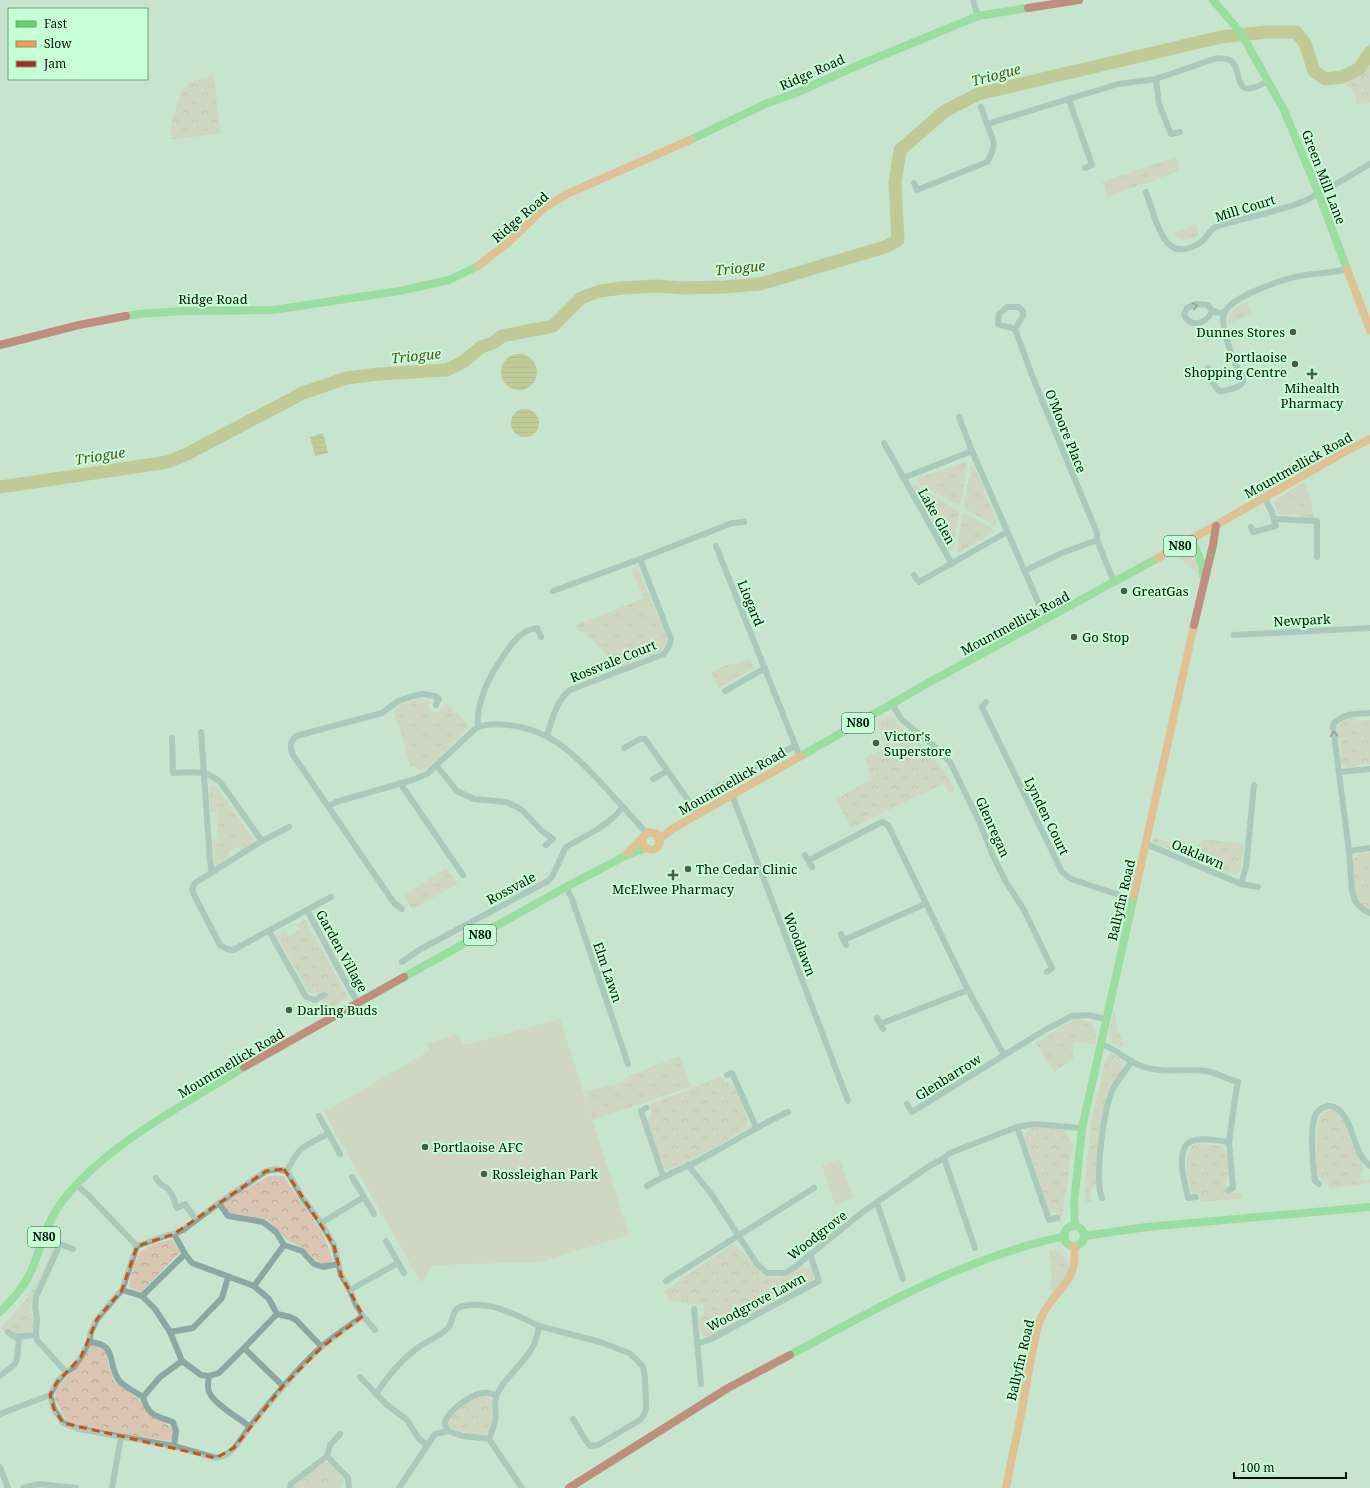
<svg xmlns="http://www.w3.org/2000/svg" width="1370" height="1488" viewBox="0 0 1370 1488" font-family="'Noto Serif',serif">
<defs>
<pattern id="grass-tufts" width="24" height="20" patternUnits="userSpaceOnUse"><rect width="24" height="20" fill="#dac5b2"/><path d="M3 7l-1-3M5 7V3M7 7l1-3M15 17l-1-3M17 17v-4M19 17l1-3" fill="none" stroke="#b9a898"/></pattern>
<pattern id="forest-crowns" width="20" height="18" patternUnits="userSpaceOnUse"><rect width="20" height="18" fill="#dac5b2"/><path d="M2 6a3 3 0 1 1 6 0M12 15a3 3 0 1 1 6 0" fill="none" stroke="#b9a898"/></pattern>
<pattern id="water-rules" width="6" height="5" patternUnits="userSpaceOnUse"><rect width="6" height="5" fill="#b7ab56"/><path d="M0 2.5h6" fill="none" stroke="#9c9249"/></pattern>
</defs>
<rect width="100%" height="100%" fill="#c6e4ce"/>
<g fill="url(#grass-tufts)">
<polygon points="1176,157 1179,171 1107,197 1102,182"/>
<path d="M1197,224L1199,235C1188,240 1184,242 1173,234V233Z"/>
<path d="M1247,302L1252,314L1227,324C1229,312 1236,306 1247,302Z"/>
<polygon points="964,462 967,464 961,504 957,505 916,482 917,479"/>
<polygon points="971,465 974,466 997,522 995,525 967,510 964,505"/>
<polygon points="1304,482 1311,501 1314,520 1299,520 1299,515 1297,514 1277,514 1274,501"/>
<polygon points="914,485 957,510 959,514 953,551 949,550 913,487"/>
<polygon points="962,514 966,514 993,529 994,532 959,553 957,551"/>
<path d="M1186,550H1190C1196,555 1199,564 1199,572L1197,573L1179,558V552Z"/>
<polygon points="631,568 635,568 639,572 667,638 664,649 661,651 620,668 616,666 597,644 574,626 644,598"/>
<polygon points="750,659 754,668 719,688 711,672 732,663 734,665"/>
<path d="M420,699L428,700L430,703L428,708L437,713L446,704L468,724V727C452,742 439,763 418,772L416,765L410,767L398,722H396L394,711L401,704Z"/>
<polygon points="210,786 216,786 253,839 253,845 242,852 239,846 228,852 231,858 218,865 215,864 213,839 218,838 217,812 211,812 209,788"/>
<polygon points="446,868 458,884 412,909 404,896"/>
<polygon points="1114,1011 1118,1031 1124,1045 1121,1047 1113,1043 1109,1034"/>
<path d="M1074,1019C1093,1019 1098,1026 1095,1044L1073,1042V1059L1054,1072L1036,1043Z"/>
<polygon points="680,1056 690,1087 593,1120 584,1092 624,1082 623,1078"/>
<path d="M1052,1250C1065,1252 1073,1266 1066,1278C1063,1283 1059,1287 1055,1291L1051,1290L1052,1272L1049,1251Z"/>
</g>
<g fill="url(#forest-crowns)">
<polygon points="1370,43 1370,102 1358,105 1353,90 1345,84 1353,77 1357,67"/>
<polygon points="214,76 220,134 172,139 170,129 181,91 193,81"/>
<polygon points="888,717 893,717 902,729 919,742 930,753 945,773 955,791 949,792 944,783 851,828 836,799 872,779 865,758 887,748 877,722"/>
<path d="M1352,718L1355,721L1370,720V764L1357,765C1351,772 1344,768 1339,761L1342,758L1340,738L1336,735C1337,725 1341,719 1352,718Z"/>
<polygon points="1154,838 1194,849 1204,839 1243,844 1241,868 1237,874 1230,874 1225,873 1153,842"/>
<path d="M1370,852V910C1350,904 1353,877 1352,861L1358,855Z"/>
<polygon points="305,920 348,997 327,1011 318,993 310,993 277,936 285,931 289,936 299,930 296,925"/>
<path d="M1111,1053L1123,1061L1122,1068L1123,1069L1110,1087L1106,1098L1102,1126L1096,1186C1088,1190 1088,1195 1093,1202H1085L1086,1171L1092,1118L1105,1062L1107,1057Z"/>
<path d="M721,1077L724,1082L731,1083L734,1086C739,1096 751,1118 746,1129L672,1171L665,1169L662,1166L647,1121L652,1113L648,1105Z"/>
<path d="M1329,1110C1346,1110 1350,1140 1356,1152C1359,1160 1365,1163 1363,1172L1360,1174L1361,1180H1370V1183L1329,1189L1327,1181C1324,1180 1321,1179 1319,1176C1315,1169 1317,1127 1320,1118C1322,1114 1325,1112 1329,1110Z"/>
<path d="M1037,1126L1064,1130L1073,1144L1061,1223H1059L1056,1213L1050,1212L1048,1209L1025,1137C1026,1130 1030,1127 1037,1126Z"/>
<path d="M1196,1144L1222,1146C1228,1153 1228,1166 1229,1175L1225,1180L1226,1188L1228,1192L1241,1194L1242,1198L1201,1202L1200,1194L1195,1193L1191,1191C1187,1177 1184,1160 1191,1146Z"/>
<polygon points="269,1176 283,1176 322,1232 333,1260 328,1264 321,1265 303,1248 286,1239 267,1219 231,1215 224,1206 226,1201"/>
<path d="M59,1231L63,1232C58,1238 57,1245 55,1252C49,1266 32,1292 31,1306C30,1314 39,1323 30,1332C24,1337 12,1333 6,1333L0,1328C34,1296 43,1273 59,1231Z"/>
<path d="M171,1239L180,1252L141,1292L129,1287C131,1278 135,1257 142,1251C149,1245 162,1242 171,1239Z"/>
<path d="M732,1245C740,1248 744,1253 749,1259C767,1284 776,1283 800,1266L812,1269L815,1274L812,1281L807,1285L707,1338C700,1333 693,1318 704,1314L703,1305L670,1301L664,1291Z"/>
<polygon points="95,1345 99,1346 106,1352 107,1360 114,1381 138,1399 144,1408 173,1429 173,1438 170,1441 79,1427 67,1422 55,1400 56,1388 78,1366 91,1346"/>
<path d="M484,1395L490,1397L492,1400L491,1428L488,1432L482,1436L470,1435L451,1428C442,1415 474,1399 484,1395Z"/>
<polygon points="323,1462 329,1463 342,1478 343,1480 342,1486 339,1488 293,1488"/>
</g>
<g fill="#dac5b2">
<polygon points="560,1019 629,1235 539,1262 434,1265 421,1283 324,1112 431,1050 427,1044 456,1034 465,1045"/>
<polygon points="840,1159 853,1198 835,1204 822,1166"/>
</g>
<g fill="url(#water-rules)">
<circle cx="519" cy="372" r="18"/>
<circle cx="525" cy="423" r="14"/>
<polygon points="323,433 328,453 315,456 310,437"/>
</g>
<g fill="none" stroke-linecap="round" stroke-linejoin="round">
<polyline stroke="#b7ab56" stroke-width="13" points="0,487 168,462 187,454 303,393 347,378 378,374 447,370 463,362 481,347 493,343 502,336 553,326 581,298 600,291 622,288 657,286 682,288 725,287 760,284 885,247 898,240 895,183 900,150 945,111 978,94 1221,37 1266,32 1296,32 1305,43 1314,71 1325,79 1342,77 1359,69 1370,52"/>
<g stroke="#8ba8a4" stroke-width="6">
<polyline points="973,0 978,16"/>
<polyline points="1156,79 1159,104 1171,134 1180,132"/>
<polyline points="1069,100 1092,165 1085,168"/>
<polyline points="981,107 987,124"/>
<path d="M914,183L917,190L987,162C997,147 994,140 987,124L1118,84L1156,79L1217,58C1220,59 1224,58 1227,59C1247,65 1227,105 1268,81"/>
<path d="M1146,192C1151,205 1159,238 1171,246C1179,252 1190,249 1198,244C1206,240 1208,232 1215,227C1236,219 1307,207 1318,192"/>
<polyline points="1319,194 1370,164"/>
<path d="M1212,311L1208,305L1196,304L1187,308L1184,314C1189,329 1207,324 1212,311L1224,314"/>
<path d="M1015,329C1009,326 1004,327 998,324L999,314L1007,307H1019L1023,311V316L1015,329L1033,378L1097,533V540L1114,582"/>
<path d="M1208,368L1214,385L1219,391C1225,391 1242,388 1243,381C1244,375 1239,371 1237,367C1232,356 1220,325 1224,314C1230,296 1286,278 1305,275C1319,273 1333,273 1347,269"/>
<polyline points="959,417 972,451 1046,620"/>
<polyline points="884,443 952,564"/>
<polyline points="903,478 972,451"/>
<polyline points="1274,519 1317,521 1317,557"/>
<polyline points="1251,527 1253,532 1276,526 1271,510 1264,498"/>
<polyline points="716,546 800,757"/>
<polyline points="1024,571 1062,553 1097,540"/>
<polyline points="914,575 919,582 1007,532"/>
<polyline points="553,591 640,559 732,523 744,522"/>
<polyline points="1234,635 1370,628"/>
<polyline points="725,691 765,668"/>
<polyline points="986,702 982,707 1062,872 1071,879 1125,897 1134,898"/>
<polyline points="892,704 902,720 933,745 950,762 979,821 993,856 1006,882 1024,910 1052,968 1047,972"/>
<path d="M1370,713C1356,714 1345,713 1334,723L1333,727L1349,851L1352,891L1355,901L1359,906L1364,910L1370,913"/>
<path d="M478,727C476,701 490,675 504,655C510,646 516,637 525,632C528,630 533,629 537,628L541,637"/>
<polyline points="201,732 210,861 212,872"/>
<path d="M547,736C552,719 556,701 570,690L664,654L669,646L671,639L640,559"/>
<path d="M172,738L173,773C193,773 205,768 221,783L262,841"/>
<polyline points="624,748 640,739 645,739 698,814"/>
<polyline points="437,766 457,791 474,799 506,802 517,807 523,811 542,831 553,839 546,845"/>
<polyline points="1339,772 1370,769"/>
<polyline points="653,779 667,771"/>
<polyline points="400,783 463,875"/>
<polyline points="707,793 795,746"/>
<polyline points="732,795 848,1101"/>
<path d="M329,806L336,802L412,780L427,774L475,729C484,723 498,724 508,725C561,730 589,771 623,807"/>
<polyline points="289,827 262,841 195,883 192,889 193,893 220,945 227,949 233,950 331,897"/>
<polyline points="1146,844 1241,884 1246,867 1254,785"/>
<polyline points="1349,851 1370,848"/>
<polyline points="805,855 812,867"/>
<polyline points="809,860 882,822 888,825 968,990 1004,1055"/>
<polyline points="1241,884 1258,887"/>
<polyline points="566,887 572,899 628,1064"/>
<path d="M402,909L394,903L293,755C290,748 289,742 296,736L382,713L398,701L413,696L423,694L435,696L439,699L436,705"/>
<polyline points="307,910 343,977 358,1003"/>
<polyline points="269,931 306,997 315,1000 324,995"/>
<polyline points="841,934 846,945"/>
<polyline points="844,940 925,904"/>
<polyline points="402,962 419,950 548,881 552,877 566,847 598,829 614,817 623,807 643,829 645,834"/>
<polyline points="877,1018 883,1029"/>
<polyline points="880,1024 968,990"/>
<path d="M1101,1044C1117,1049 1129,1063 1144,1067C1165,1074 1185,1068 1206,1071C1217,1073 1227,1079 1238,1082L1235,1098L1229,1142L1233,1188L1229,1190"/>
<polyline points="727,1075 732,1073 756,1127"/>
<polyline points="907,1104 912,1112 1045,1030 1072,1016 1089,1015 1101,1018 1106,1018"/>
<polyline points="646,1108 641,1111 663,1176"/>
<polyline points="319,1116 340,1154"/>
<polyline points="1017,1127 1049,1220 1057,1218"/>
<polyline points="944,1158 975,1248"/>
<polyline points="688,1165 712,1195 757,1264 767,1273 785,1273 795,1267 864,1211 931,1165 944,1158 950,1153 1017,1127 1034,1124 1082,1128"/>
<polyline points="287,1171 302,1197 321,1223 334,1245 341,1275 350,1290 356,1305 363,1316 375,1330"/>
<path d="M287,1171C300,1145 304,1146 328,1134"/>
<path d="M156,1178C160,1186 162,1184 168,1189C173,1194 174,1201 177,1208L185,1204L196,1220"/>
<path d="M1319,1184L1315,1181C1313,1166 1309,1127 1316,1114C1318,1110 1323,1107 1328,1106C1347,1105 1353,1139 1359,1152C1362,1158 1365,1162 1370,1166"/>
<polyline points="76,1185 87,1194 137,1246"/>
<path d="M647,1186C660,1178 674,1172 688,1166C722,1149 753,1128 788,1112"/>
<polyline points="364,1197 374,1214"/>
<path d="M1196,1197L1188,1198C1185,1185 1174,1147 1192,1141C1203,1137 1218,1141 1229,1142"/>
<path d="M1102,1198C1094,1179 1104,1105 1114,1087C1119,1078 1126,1070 1132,1061"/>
<polyline points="219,1203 228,1216 263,1222 276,1232 284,1245 302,1251 314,1264 323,1267 338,1264"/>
<polyline points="877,1203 903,1279"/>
<polyline points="321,1223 364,1197 352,1177"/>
<polyline points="174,1234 185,1254 192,1263 254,1286 269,1299 277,1314 290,1317 296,1320 322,1347"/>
<polyline points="386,1241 404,1273"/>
<path d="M137,1246L122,1290L142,1296L155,1309L170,1332L182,1361L201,1375L209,1376C208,1382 207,1387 209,1392C214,1404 239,1418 249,1426"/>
<polyline points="137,1246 168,1235 174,1234 183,1230 219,1203 266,1171 277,1169 287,1171"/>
<polyline points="666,1281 814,1188"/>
<polyline points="254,1286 284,1245"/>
<polyline points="350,1290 398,1263"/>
<polyline points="142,1296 185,1254"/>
<polyline points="694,1309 701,1384"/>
<polyline points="277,1314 244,1348 283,1386"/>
<polyline points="8,1332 15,1337 36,1335"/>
<polyline points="170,1332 193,1328 222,1298 228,1277"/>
<path d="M89,1342C117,1344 107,1360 118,1379C121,1385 137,1393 143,1397C148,1416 156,1416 173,1422L176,1431L174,1446"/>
<polyline points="697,1344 711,1339 819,1281 810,1254"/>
<polyline points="66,1372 37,1340 36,1332 37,1319 35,1307 36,1297 60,1244 73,1249"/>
<polyline points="0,1376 15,1364 17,1359 19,1337"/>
<polyline points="209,1376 219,1373 244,1348"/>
<polyline points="360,1377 386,1404 407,1420 419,1439 427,1445"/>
<path d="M376,1394C387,1377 400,1361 416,1349C425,1342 439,1337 447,1329C455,1321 450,1309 463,1306C489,1300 516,1315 539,1326"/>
<polyline points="50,1395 57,1382 66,1372 74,1367 81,1357 89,1342 91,1332 97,1319 122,1290"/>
<polyline points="143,1397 160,1377 182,1361"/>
<path d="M0,1414L50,1395L54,1409L63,1423L79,1429L174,1446L216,1458C234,1456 241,1437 252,1424C274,1397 296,1370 321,1347C334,1336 349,1326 363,1316"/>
<path d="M448,1431C447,1428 445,1426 445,1423C447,1411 472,1394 483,1393C488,1392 491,1394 496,1395"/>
<polyline points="327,1456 330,1445 340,1434"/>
<polyline points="0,1467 8,1488"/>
<polyline points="23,1488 40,1484 76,1488"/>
<polyline points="112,1488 121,1437"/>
<polyline points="290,1488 291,1484 327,1456 348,1478 349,1488"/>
<polyline points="399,1488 435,1434 448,1431 463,1436 489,1439"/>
<path d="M522,1488L489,1439C491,1433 494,1427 495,1421C497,1413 493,1401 497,1394C511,1367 535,1359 539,1326L600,1342L629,1353L637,1360L643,1367L645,1377L646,1408L644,1415L640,1420L598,1445L590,1446C583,1438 579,1428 573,1419"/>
</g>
<g stroke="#63d668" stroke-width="8">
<polyline points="1213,0 1241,33 1284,110 1318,192 1347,269"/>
<polyline points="690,140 765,104 796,93 854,67 978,16 1028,8"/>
<polyline points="126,316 139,314 183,311 273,310 399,291 449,280 478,266"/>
<polyline points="1192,539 1202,564 1203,576"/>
<polyline points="801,756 928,683 1158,558"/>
<polyline points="404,977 566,887 623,857 645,848"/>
<polyline points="1075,1226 1074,1203 1082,1128 1134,896"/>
<circle cx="1074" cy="1236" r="10"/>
<polyline points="1084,1236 1147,1227 1370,1207"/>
<path d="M0,1312C13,1299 25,1286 32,1269C41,1248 45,1226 58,1207C101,1147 182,1106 244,1067"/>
<path d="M790,1355C861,1317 930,1277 1007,1252C1026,1246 1045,1239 1065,1237"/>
</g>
<g stroke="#ff974d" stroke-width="8">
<polyline points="478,266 510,241 545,207 567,194 690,140"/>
<polyline points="1347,269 1370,330"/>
<polyline points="1158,558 1348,450 1370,439"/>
<polyline points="660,839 672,829 801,756"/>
<path d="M627,853L648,832L657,834L660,843C656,852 650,851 643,846L642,839"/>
<polyline points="1134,896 1194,625"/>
<path d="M1006,1488C1011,1460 1018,1432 1023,1404C1026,1384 1030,1364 1034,1344C1036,1336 1037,1326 1041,1318C1054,1288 1079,1284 1074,1246"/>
</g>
<g stroke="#b3261e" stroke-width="8">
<polyline points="1028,8 1079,0"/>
<polyline points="0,345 79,325 126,316"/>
<polyline points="1194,625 1213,545 1216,526"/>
<polyline points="244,1067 404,977"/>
<polyline points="569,1488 728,1388 790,1355"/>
</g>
</g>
<defs><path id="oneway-chevron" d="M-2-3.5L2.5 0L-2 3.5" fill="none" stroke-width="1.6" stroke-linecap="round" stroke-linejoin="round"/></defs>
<g stroke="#465e56">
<use href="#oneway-chevron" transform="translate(1195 306) rotate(-13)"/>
<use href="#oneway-chevron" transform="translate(1334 734) rotate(-94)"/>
</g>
<use stroke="#377f3c" href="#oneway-chevron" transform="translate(1211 554) rotate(105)"/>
<path d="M0 0H1370V1488H0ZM284,1169L334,1245L341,1275L363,1316L322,1347L283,1386L234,1448L216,1458L63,1423L54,1409L50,1395L57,1382L81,1357L97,1319L122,1290L137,1246L174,1234L266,1171Z" fill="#c6e4ce" fill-opacity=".55" fill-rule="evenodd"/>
<path fill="none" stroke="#d1520c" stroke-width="3" stroke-dasharray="8 5" stroke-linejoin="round" d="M284,1169L334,1245L341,1275L363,1316L322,1347L283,1386L234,1448L216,1458L63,1423L54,1409L50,1395L57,1382L81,1357L97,1319L122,1290L137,1246L174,1234L266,1171Z"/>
<g fill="#465d4d" stroke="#c6fed5" stroke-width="1.5">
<circle cx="1293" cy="332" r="4"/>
<circle cx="1295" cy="364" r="4"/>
<path d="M1310 368h4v4h4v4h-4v4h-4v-4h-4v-4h4z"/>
<circle cx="1124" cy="591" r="4"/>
<circle cx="1074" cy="637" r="4"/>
<circle cx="876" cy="743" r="4"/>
<circle cx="688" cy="869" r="4"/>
<path d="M671 869h4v4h4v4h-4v4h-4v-4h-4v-4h4z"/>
<circle cx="289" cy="1010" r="4"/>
<circle cx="425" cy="1147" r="4"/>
<circle cx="484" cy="1174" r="4"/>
</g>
<g text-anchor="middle" stroke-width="4" stroke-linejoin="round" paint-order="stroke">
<g fill="#c6fed5" stroke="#3c5a45" stroke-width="1">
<rect x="1164" y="536" width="32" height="20" rx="3"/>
<rect x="842" y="713" width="32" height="20" rx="3"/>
<rect x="464" y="925" width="32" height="20" rx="3"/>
<rect x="28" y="1227" width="32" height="20" rx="3"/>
</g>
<g font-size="12" font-weight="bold" fill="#011407">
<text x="1180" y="550">N80</text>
<text x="858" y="727">N80</text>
<text x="480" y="939">N80</text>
<text x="44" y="1241">N80</text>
</g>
<g font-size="13" fill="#011407" stroke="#c6fed5">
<text transform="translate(812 72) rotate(-24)" y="5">Ridge Road</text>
<text transform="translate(1324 177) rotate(69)" y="5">Green Mill Lane</text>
<text transform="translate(1245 208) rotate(-17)" y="5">Mill Court</text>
<text transform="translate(520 217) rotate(-41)" y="5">Ridge Road</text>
<text x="213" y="304">Ridge Road</text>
<text transform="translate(1066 431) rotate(68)" y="5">O'Moore Place</text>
<text transform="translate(1298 465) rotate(-29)" y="5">Mountmellick Road</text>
<text transform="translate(937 516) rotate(61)" y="5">Lake Glen</text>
<text transform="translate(751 603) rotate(68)" y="5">Liogard</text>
<text transform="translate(1302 620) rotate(-3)" y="5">Newpark</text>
<text transform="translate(1015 623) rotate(-28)" y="5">Mountmellick Road</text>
<text transform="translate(613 661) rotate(-22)" y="5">Rossvale Court</text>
<text transform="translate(732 781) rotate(-30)" y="5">Mountmellick Road</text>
<text transform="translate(1047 816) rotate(64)" y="5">Lynden Court</text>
<text transform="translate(993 827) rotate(66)" y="5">Glenregan</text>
<text transform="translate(1198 854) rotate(23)" y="5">Oaklawn</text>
<text transform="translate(511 888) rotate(-28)" y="5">Rossvale</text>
<text transform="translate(1121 900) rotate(-77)" y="5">Ballyfin Road</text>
<text transform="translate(800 944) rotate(69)" y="5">Woodlawn</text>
<text transform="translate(342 951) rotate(61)" y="5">Garden Village</text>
<text transform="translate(608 972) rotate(71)" y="5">Elm Lawn</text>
<text transform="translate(231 1063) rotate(-31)" y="5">Mountmellick Road</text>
<text transform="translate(948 1077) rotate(-32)" y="5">Glenbarrow</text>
<text transform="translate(817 1235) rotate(-38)" y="5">Woodgrove</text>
<text transform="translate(756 1302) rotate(-28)" y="5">Woodgrove Lawn</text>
<text transform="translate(1020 1360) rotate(-77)" y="5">Ballyfin Road</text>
</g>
<g font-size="13" fill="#011407" stroke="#c6fed5" text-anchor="start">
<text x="1285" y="337" text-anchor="end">Dunnes Stores</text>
<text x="1287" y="362" text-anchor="end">Portlaoise<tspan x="1287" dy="15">Shopping Centre</tspan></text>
<text x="1312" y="393" text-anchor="middle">Mihealth<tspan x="1312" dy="15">Pharmacy</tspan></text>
<text x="1132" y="596">GreatGas</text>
<text x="1082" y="642">Go Stop</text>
<text x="884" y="741">Victor's<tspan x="884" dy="15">Superstore</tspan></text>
<text x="696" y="874">The Cedar Clinic</text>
<text x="673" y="894" text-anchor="middle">McElwee Pharmacy</text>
<text x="297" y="1015">Darling Buds</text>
<text x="433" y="1152">Portlaoise AFC</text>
<text x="492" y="1179">Rossleighan Park</text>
</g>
<g font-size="14" font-style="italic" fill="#574b20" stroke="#c6fed5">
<text transform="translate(996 75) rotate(-15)" y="5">Triogue</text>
<text transform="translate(740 268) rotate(-6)" y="5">Triogue</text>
<text transform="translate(416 356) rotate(-6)" y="5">Triogue</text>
<text transform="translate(100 456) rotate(-9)" y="5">Triogue</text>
</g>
</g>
<rect x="8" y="8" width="140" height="72" fill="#c6fed5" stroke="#77a083"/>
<rect x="16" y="21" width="20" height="6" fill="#63d668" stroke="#77a083"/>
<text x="44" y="28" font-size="12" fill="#011407">Fast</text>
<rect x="16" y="41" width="20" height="6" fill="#ff974d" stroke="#77a083"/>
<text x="44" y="48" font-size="12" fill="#011407">Slow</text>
<rect x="16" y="61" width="20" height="6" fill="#b3261e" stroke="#77a083"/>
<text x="44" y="68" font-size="12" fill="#011407">Jam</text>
<path d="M1234 1472v6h112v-6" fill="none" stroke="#011407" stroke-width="2"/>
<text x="1240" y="1472" font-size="12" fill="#011407" stroke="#c6fed5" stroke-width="3" paint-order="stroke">100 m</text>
</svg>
